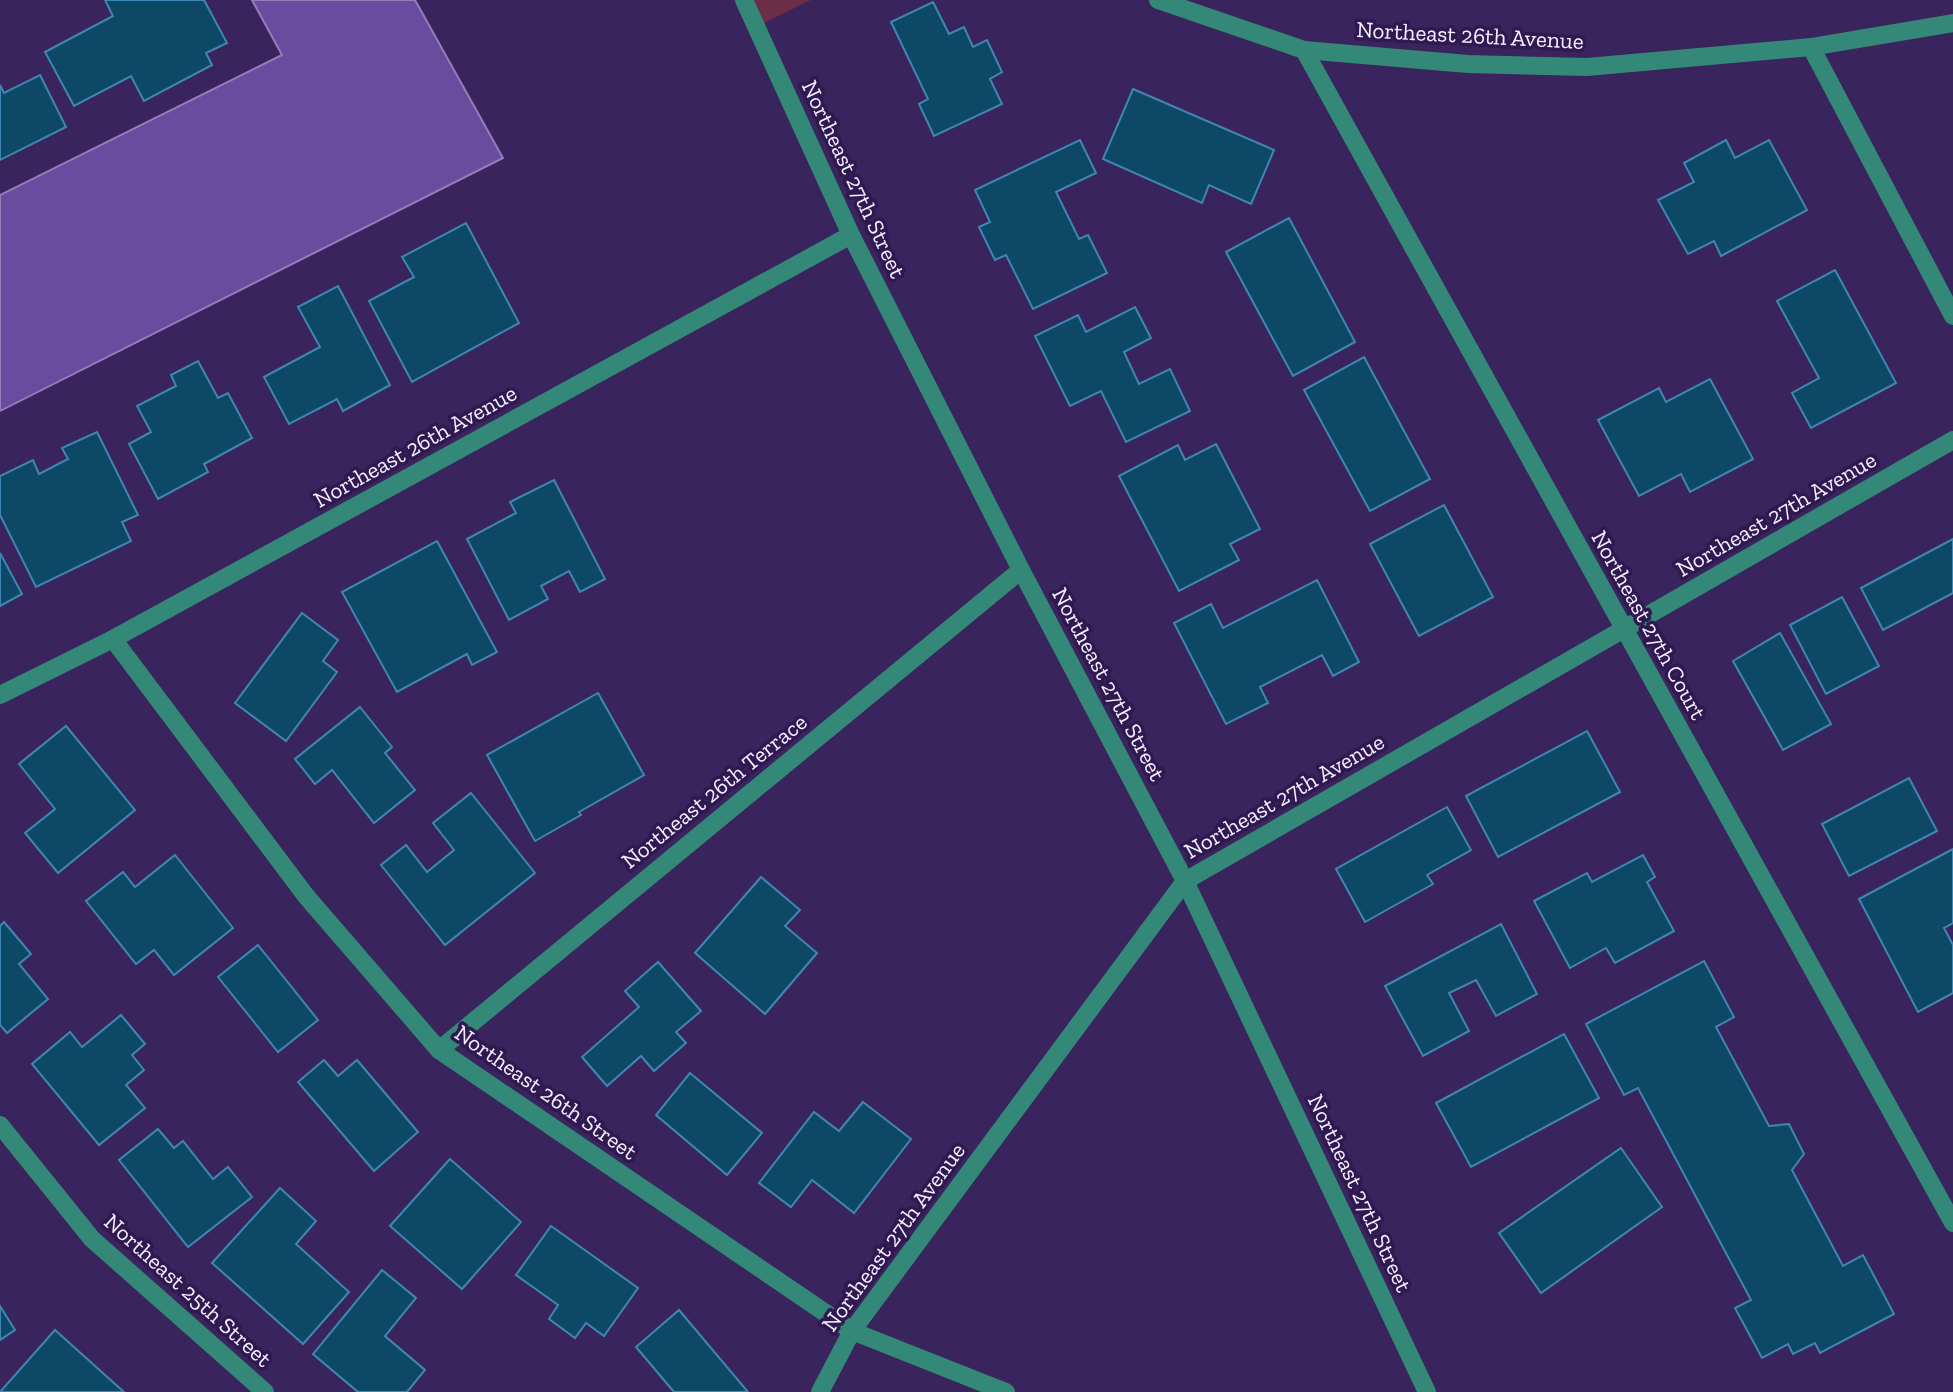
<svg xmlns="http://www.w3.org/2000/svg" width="1953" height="1392" viewBox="0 0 1953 1392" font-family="'Zilla Slab',serif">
<rect width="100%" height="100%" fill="#3a245d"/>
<polygon fill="#6c2e46" points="743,0 811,0 756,27"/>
<polygon fill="#6a4c9f" stroke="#937dbc" stroke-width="2" points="252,0 415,0 503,158 0,411 0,195 282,55"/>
<g fill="#0d4867" stroke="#3f87b2" stroke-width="2">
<polygon points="105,0 204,0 227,43 206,53 212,65 144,101 131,76 74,106 45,52 113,16"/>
<polygon points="933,2 949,34 964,27 973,47 987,40 1002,72 990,79 1002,104 934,136 919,104 928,99 891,22"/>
<polygon points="40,75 66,127 0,160 0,85 4,93"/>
<polygon points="1133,89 1274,150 1251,204 1209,185 1202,203 1103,159"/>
<polygon points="1080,140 1096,173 1056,192 1079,239 1088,235 1107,273 1033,309 1006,255 995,260 979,227 990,222 975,190"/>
<polygon points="1726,140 1735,158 1769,140 1807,210 1721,256 1714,241 1688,254 1658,200 1694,182 1684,163"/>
<polygon points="1289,218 1355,342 1293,376 1226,252"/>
<polygon points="466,223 519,323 412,382 369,301 414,277 402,257"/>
<polygon points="1835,270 1896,383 1811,428 1792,393 1819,378 1777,301"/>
<polygon points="338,286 390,385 343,411 337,399 289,424 264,377 320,347 298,307"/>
<polygon points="1135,307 1151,338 1124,352 1139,384 1170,369 1190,411 1126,442 1101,391 1070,406 1035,336 1078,315 1086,332"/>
<polygon points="1364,357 1430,479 1370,511 1304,390"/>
<polygon points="198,361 218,398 228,393 252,438 204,464 208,472 158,499 129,444 151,432 137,406 176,386 171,375"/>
<polygon points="1710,379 1753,459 1690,492 1681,474 1639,496 1598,420 1659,388 1666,402"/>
<polygon points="97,432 138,515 122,522 131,541 36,587 0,515 0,476 33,460 39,474 68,459 62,448"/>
<polygon points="1216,444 1260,529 1230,544 1239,560 1179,591 1119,476 1178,445 1185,460"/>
<polygon points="554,480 605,579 580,592 569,571 541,586 548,599 509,620 467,539 516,513 510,502"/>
<polygon points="1444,505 1493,597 1419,636 1370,544"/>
<polygon points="1953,539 1953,593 1883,630 1861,588"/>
<polygon points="437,541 497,652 472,665 467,654 397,692 342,592"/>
<polygon points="0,553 22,594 0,606"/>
<polygon points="1317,580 1359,662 1333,676 1322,655 1260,687 1268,703 1226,724 1174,623 1211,604 1223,628"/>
<polygon points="1842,597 1879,666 1826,694 1790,625"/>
<polygon points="302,613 338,640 323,661 337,672 286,741 235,703"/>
<polygon points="1780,633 1831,724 1783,750 1733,661"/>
<polygon points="598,693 644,775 579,812 581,815 535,841 487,755"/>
<polygon points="360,707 392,747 385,753 415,790 374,823 332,770 315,784 295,759"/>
<polygon points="66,726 135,810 58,873 25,833 55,809 19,764"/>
<polygon points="1587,731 1620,792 1498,857 1466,796"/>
<polygon points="1909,778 1937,831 1849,876 1822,824"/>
<polygon points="471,793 535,873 445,945 381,865 406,845 427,872 454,850 433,823"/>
<polygon points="1447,807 1471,850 1427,875 1433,884 1365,922 1336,869"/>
<polygon points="1953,849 1953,923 1944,928 1953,945 1953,993 1918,1012 1859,899"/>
<polygon points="175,855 233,928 174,975 154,950 136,964 86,901 123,872 135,887"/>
<polygon points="1643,855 1655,877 1647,882 1674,931 1615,963 1606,948 1570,968 1534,901 1587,873 1592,882"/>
<polygon points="761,877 800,910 785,926 817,953 765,1014 695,953"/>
<polygon points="4,922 31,954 19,964 48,999 7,1033 0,1025 0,926"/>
<polygon points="1501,924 1537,994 1496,1016 1476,980 1449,993 1469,1031 1423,1056 1385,986"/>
<polygon points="258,945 318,1020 278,1052 218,977"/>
<polygon points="1704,961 1734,1017 1716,1027 1769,1126 1789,1124 1804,1154 1792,1170 1843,1266 1863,1255 1894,1314 1820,1353 1815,1343 1793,1354 1788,1344 1762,1358 1735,1308 1751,1300 1638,1088 1624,1095 1586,1024"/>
<polygon points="658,962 701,1011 676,1032 686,1043 654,1071 641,1056 607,1086 582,1057 639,1007 625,991"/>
<polygon points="121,1015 145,1044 132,1055 144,1070 126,1085 145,1108 99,1145 32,1064 70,1032 82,1047"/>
<polygon points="1564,1034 1599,1098 1471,1167 1436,1103"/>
<polygon points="324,1060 338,1076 357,1060 418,1132 374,1171 298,1082"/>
<polygon points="690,1073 762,1133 727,1175 656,1115"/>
<polygon points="863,1102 911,1139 854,1213 812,1180 791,1207 759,1183 814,1112 839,1131"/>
<polygon points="158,1129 174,1148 183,1141 213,1179 228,1167 252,1197 188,1247 119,1160"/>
<polygon points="1621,1148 1662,1207 1541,1293 1499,1233"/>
<polygon points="450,1159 521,1222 462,1289 390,1226"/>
<polygon points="280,1188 316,1221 296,1244 349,1292 303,1344 212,1263"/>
<polygon points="551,1226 638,1288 604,1336 586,1323 575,1338 549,1319 558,1305 516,1275"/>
<polygon points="382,1270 416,1298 385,1336 425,1370 407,1392 358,1392 313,1354"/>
<polygon points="0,1306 15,1330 0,1340"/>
<polygon points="679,1310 748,1392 674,1392 636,1347"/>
<polygon points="55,1330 124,1392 0,1392"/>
</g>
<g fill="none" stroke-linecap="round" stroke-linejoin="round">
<g stroke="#338878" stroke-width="18">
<polyline points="744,0 851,235 1021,570 1185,881 1427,1392"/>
<polyline points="1158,0 1304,50 1468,64 1587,67 1811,47 1953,23"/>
<polyline points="1811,47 1953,316"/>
<polyline points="1304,50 1953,1223"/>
<polyline points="113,639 306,896 439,1050 852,1331 1006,1392"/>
<polyline points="0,695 113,639 851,235"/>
<polyline points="439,1050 1021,570"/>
<polyline points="0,1125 92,1239 265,1392"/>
<polyline points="820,1392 852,1331 1185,881 1953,440"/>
</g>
</g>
<g text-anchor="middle" stroke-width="7" stroke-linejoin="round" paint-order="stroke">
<g font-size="23" fill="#f4f0ff" stroke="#301951">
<text transform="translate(1470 35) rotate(3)" y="8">Northeast 26th Avenue</text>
<text transform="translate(854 179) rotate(65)" y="8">Northeast 27th Street</text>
<text transform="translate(415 446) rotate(-29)" y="8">Northeast 26th Avenue</text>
<text transform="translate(1776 514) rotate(-30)" y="8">Northeast 27th Avenue</text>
<text transform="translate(1649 625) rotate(61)" y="8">Northeast 27th Court</text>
<text transform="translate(1109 684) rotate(62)" y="8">Northeast 27th Street</text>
<text transform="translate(714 791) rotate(-39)" y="8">Northeast 26th Terrace</text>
<text transform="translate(1284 796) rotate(-30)" y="8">Northeast 27th Avenue</text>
<text transform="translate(546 1092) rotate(35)" y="8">Northeast 26th Street</text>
<text transform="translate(1360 1193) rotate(65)" y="8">Northeast 27th Street</text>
<text transform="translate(893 1237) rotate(-54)" y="8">Northeast 27th Avenue</text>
<text transform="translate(188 1290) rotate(42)" y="8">Northeast 25th Street</text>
</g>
</g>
</svg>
